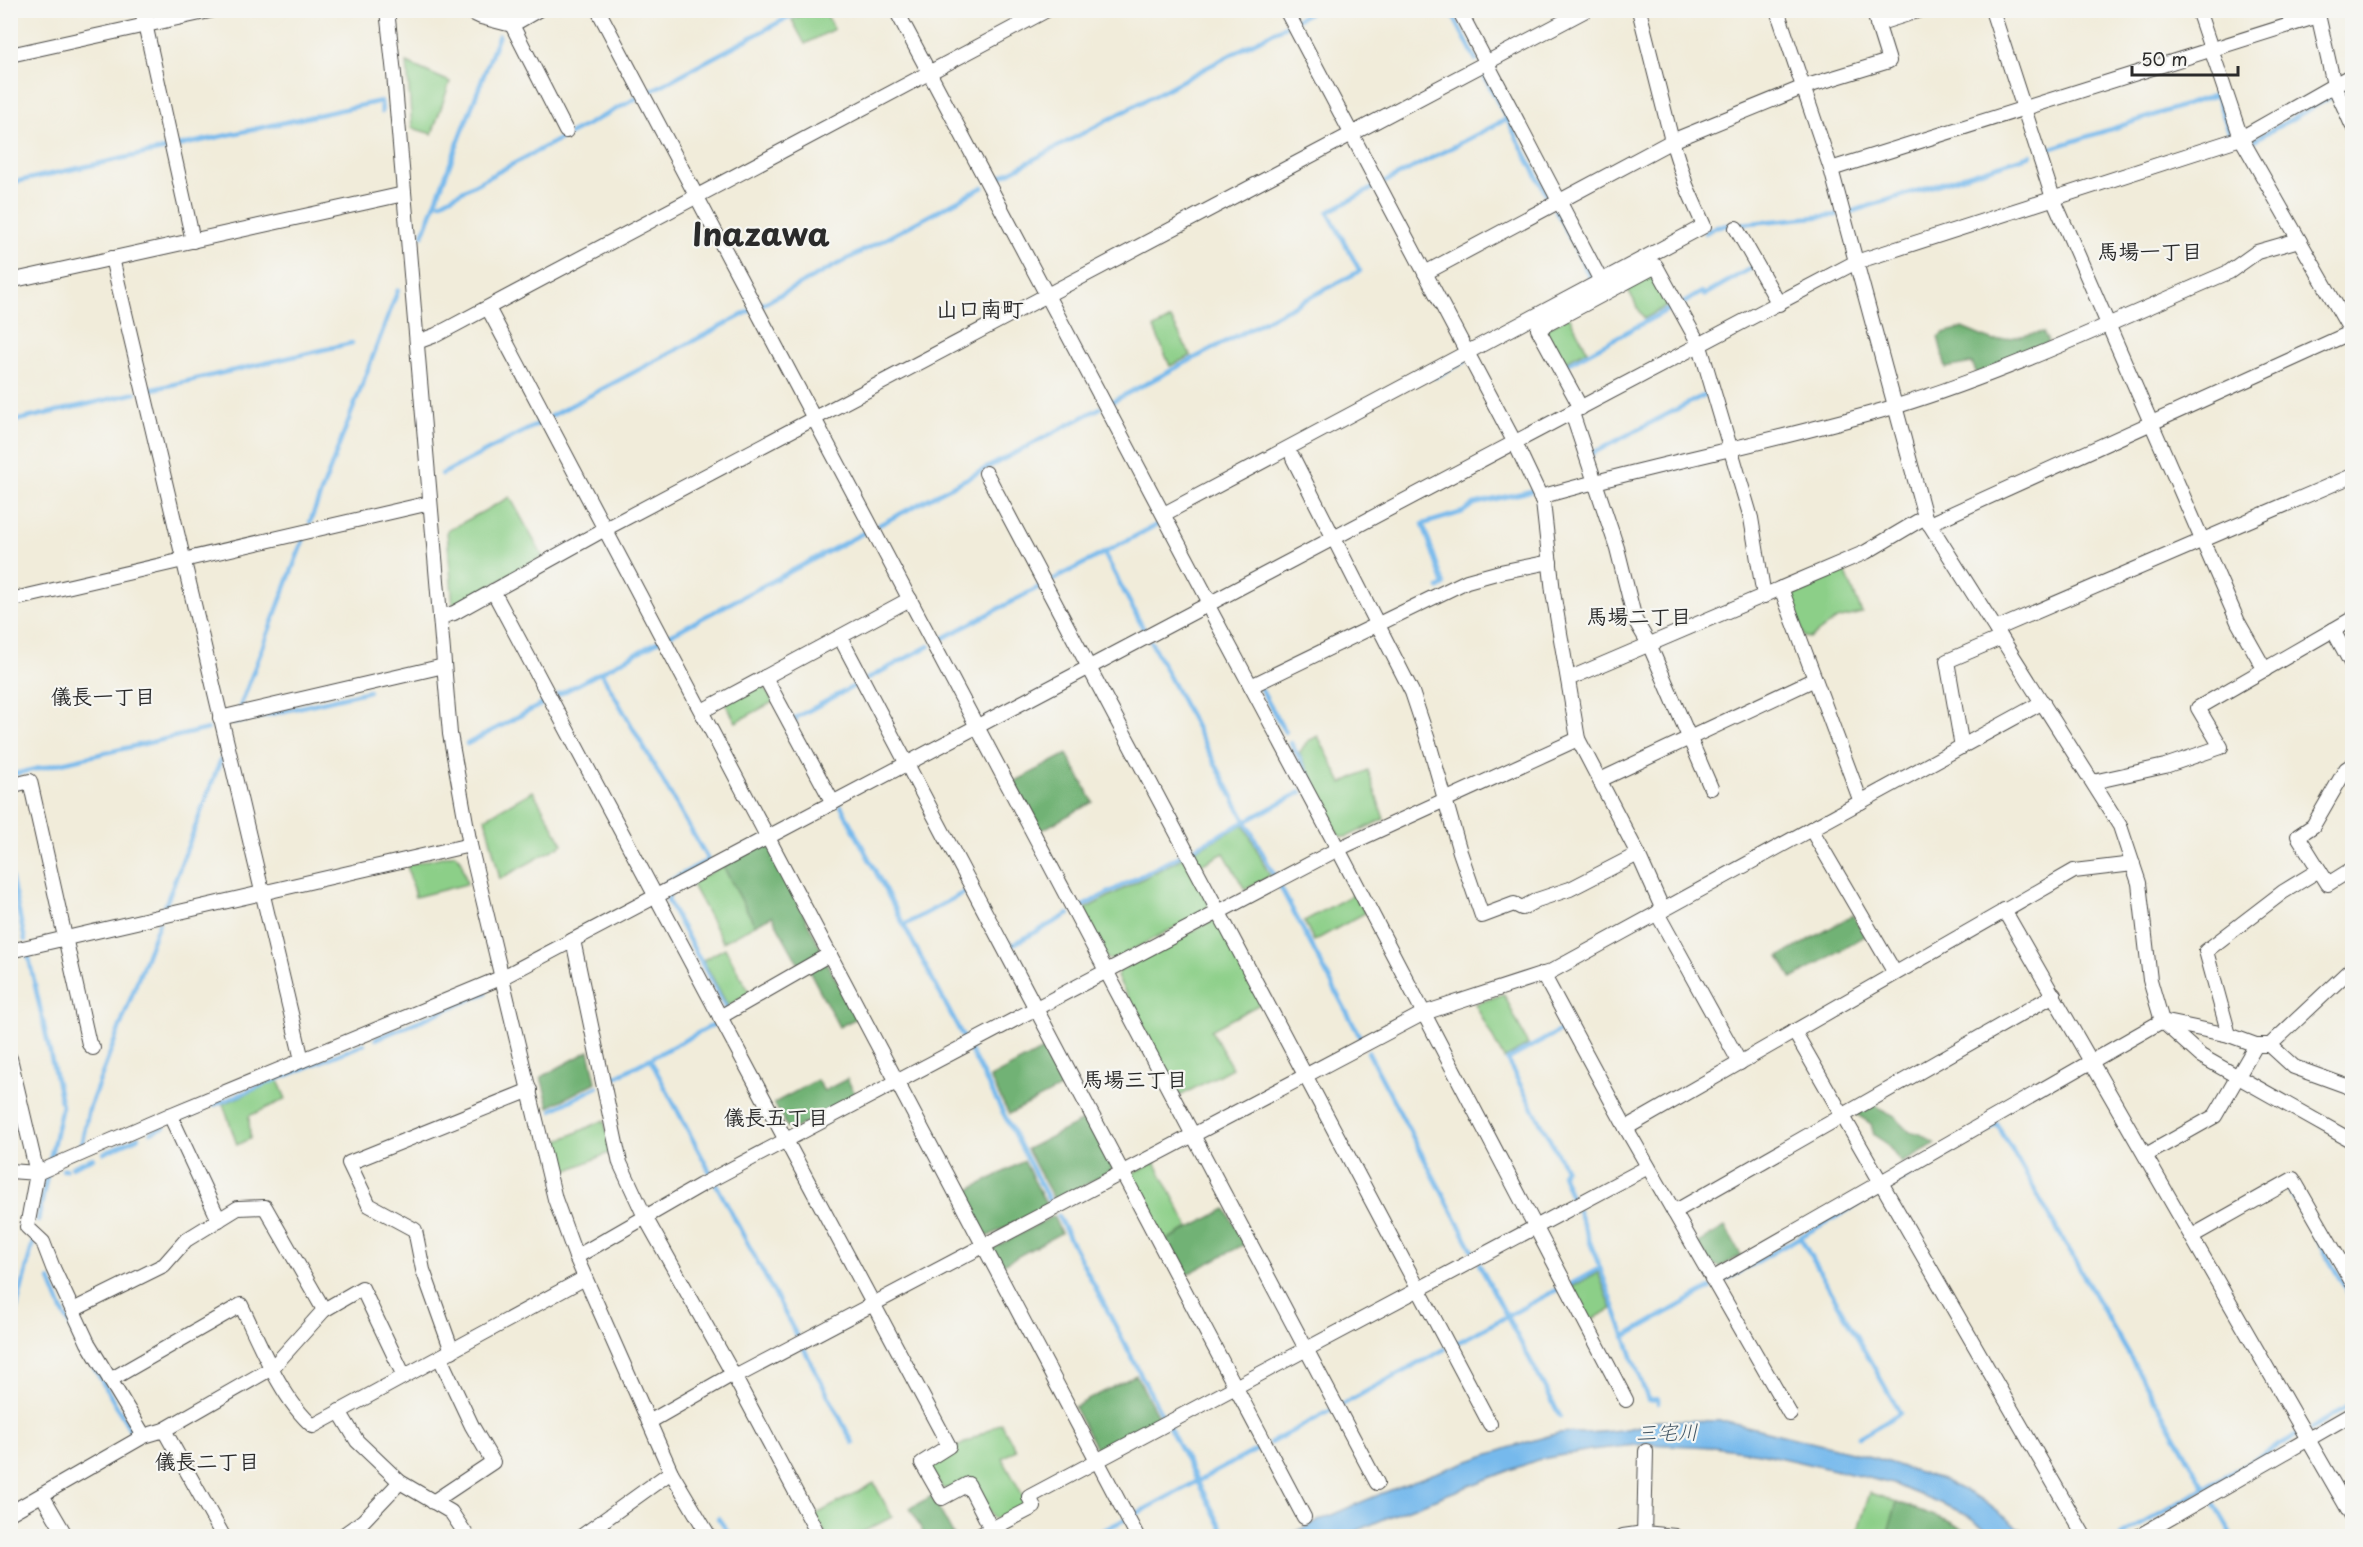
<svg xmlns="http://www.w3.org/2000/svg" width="2363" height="1547" viewBox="0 0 2363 1547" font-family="'Playpen Sans','Klee One',sans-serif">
<rect width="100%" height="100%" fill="#f6f6f2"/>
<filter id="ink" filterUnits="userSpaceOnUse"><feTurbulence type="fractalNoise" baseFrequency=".0167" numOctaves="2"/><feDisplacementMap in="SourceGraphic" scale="12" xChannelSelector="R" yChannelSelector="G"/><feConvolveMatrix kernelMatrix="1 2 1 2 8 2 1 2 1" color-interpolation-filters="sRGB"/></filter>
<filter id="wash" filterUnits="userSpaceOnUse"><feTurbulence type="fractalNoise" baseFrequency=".008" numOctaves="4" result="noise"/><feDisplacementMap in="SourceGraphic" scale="24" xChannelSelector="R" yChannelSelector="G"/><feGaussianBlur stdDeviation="1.35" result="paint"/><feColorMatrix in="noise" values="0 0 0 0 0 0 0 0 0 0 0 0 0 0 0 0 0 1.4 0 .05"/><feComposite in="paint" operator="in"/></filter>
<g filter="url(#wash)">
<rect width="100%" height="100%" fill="#f1ecda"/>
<g fill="#8ccf88" stroke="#5c7d5a" stroke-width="1.5">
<polygon points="810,10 824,11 834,29 805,44 792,20"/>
<polygon points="407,63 450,82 432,134 412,128"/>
<polygon points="1650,273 1656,277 1671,304 1644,319 1626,286"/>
<polygon points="1569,316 1587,350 1561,364 1545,329"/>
<polygon points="1171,319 1191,356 1170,366 1154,328"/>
<polygon points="510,497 543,557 453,606 447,531"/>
<polygon points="1844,568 1862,613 1837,619 1810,638 1804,637 1790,595 1792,590"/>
<polygon points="759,684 764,686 773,702 736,722 725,703"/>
<polygon points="1318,736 1342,783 1368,770 1384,819 1347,837 1339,836 1313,788 1316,785 1299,753 1308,741"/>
<polygon points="533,791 563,844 500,879 485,818"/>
<polygon points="1244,824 1270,876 1245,890 1224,853 1199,866 1192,852"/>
<polygon points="455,854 461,860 467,884 415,897 407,865"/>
<polygon points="1184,857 1209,904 1208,910 1113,960 1107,959 1081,911"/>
<polygon points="723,866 755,925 723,942 691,883"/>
<polygon points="1354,894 1365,913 1314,941 1304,921"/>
<polygon points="1213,920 1219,922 1262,1003 1211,1030 1232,1068 1180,1096 1117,977 1119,971"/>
<polygon points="725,948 750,993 728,1006 703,960"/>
<polygon points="1504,994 1528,1045 1504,1059 1475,1004"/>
<polygon points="278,1080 286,1099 249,1116 250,1139 237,1145 223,1104"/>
<polygon points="604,1120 611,1152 564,1172 556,1142"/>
<polygon points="1155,1162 1189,1228 1163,1242 1131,1180 1132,1174"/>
<polygon points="1598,1272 1612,1309 1589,1321 1572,1287"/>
<path d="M1001,1423L1016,1450L1002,1458L1026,1501C1021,1510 1003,1519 993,1518L971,1477L947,1489L942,1488L930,1467V1462Z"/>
<polygon points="874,1483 892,1517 855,1536 827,1536 815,1515"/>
<polygon points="1870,1493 1897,1502 1887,1536 1856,1536"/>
</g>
<g fill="#71b274" stroke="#4e6e50" stroke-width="1.5">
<polygon points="1962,328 1993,341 2043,332 2048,341 2045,344 1977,374 1972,363 1946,368 1938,337 1943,333"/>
<polygon points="1067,754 1093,802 1040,831 1014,782"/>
<polygon points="763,844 770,847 822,951 799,965 772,916 755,925 723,866"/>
<polygon points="1853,915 1865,936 1792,979 1779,957"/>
<polygon points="825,961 859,1017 839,1027 809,970"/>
<polygon points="1050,1046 1070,1083 1009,1114 990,1078"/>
<polygon points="589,1051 596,1082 549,1107 541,1077"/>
<polygon points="847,1079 856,1095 794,1129 787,1127 774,1103 817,1080 824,1091"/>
<polygon points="1874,1104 1881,1110 1895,1117 1910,1132 1919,1133 1935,1144 1901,1163 1886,1143 1874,1135 1871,1124 1856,1114"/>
<polygon points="1088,1118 1113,1166 1111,1171 1055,1201 1027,1149"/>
<polygon points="1024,1161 1047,1206 989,1236 984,1235 962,1194"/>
<polygon points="1226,1209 1245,1244 1182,1277 1163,1242"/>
<polygon points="1053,1216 1061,1233 1000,1266 993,1253 995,1247"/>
<polygon points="1725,1227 1741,1255 1721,1267 1710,1264 1698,1243"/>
<polygon points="1136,1375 1161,1422 1104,1452 1097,1450 1074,1407"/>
<polygon points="932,1496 954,1536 925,1536 910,1508"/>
<polygon points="1897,1502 1948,1521 1976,1536 1887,1536"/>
</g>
<path fill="#76b9ec" stroke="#50728c" stroke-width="1.5" d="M1658,1420L1726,1421L1875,1458L1943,1480L1981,1499L2030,1536H1997L1962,1512L1893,1484L1804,1463L1760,1453L1713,1447L1646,1444L1590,1450L1537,1460L1393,1515L1345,1536H1286C1374,1494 1465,1459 1559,1433C1568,1431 1577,1434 1586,1433C1609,1432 1637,1429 1658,1420Z"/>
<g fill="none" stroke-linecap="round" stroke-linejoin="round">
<g stroke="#76b9ec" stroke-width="4.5">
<polyline points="1450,10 1476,60"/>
<polyline points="506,15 508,10"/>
<polyline points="1296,20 1314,10"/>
<polyline points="1481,70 1550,201"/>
<polyline points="2342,90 2352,85"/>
<polyline points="649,92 802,10"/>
<polyline points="2254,140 2331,97"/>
<polyline points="178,146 381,101 382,112"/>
<polyline points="2043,151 2216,95 2230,134"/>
<polyline points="993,181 1287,25"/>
<polyline points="1385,182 1507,119"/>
<polyline points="10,183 166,149"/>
<polyline points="440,203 637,98"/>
<polyline points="1555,209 1592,281"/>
<polyline points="1850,212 2031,155"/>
<polyline points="1739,224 1837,215"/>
<polyline points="1705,233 1717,226 1730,225"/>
<polyline points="423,235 499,35"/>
<polyline points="1682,304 1702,292 1704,295 1753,267"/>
<polyline points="761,305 983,187"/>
<polyline points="1565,368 1564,366 1671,308"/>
<polyline points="1435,377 1465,361"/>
<polyline points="149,390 352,343"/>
<polyline points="1111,402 1360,271 1328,212 1373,188"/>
<polyline points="551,416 750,311"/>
<polyline points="10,422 136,393"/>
<polyline points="1591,454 1708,393"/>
<polyline points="442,474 544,421"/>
<polyline points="310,522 398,290"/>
<polyline points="879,525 1100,408"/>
<polyline points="1104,553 1144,630"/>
<polyline points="1049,582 1162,522"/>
<polyline points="1439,588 1444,585 1423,524 1463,512 1474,504 1531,491"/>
<polyline points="668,636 867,531"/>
<polyline points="940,640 1041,586"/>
<polyline points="1151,642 1274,875"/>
<polyline points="601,672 708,860 666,883"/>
<polyline points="867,679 929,646"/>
<polyline points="1261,689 1285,732"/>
<polyline points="558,695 659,641"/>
<polyline points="240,707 304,538"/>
<polyline points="796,721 795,718 858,684"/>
<polyline points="234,723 369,691"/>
<polyline points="1291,743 1314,785"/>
<polyline points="467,744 546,702"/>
<polyline points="10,775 208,729"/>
<polyline points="841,806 963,1037"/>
<polyline points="1191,850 1301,792"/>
<polyline points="10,872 25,940"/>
<polyline points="1281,888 1361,1039"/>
<polyline points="669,897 668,901 726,1008"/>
<polyline points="1081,907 1183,854"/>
<polyline points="164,909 221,759"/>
<polyline points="904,925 967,891"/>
<polyline points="1007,941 1010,946 1069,914"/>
<polyline points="28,954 62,1106 50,1159"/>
<polyline points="1565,1028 1507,1060 1565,1168 1562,1174 1574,1205"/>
<polyline points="376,1039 486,993"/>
<polyline points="970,1050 1050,1202"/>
<polyline points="1368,1052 1475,1255"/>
<polyline points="650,1059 710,1172"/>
<polyline points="610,1080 713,1025"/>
<polyline points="214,1105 364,1044"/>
<polyline points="552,1110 597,1087"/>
<polyline points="180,1119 204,1109"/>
<polyline points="151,1132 164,1127"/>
<polyline points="81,1146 89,1109 159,923"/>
<polyline points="104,1153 139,1137"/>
<polyline points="72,1167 93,1158"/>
<polyline points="63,1170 66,1169"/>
<polyline points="716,1184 797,1336"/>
<polyline points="1892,1185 1997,1124 2205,1488"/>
<polyline points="2290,1191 2352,1300"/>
<polyline points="1578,1211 1600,1268"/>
<polyline points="1058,1216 1164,1419"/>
<polyline points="38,1220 47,1176"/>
<polyline points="1800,1237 1878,1193"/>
<polyline points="1479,1264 1560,1416"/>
<polyline points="1727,1279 1800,1237 1900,1413 1859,1437"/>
<polyline points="50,1280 64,1315"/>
<polyline points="1571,1284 1600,1268 1648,1400 1658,1399 1658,1403"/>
<polyline points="10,1312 16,1311 33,1242"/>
<polyline points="66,1318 75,1335"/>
<polyline points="1624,1337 1710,1288"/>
<polyline points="79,1342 131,1431"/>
<polyline points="1453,1345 1562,1287"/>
<polyline points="804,1349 853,1443"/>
<polyline points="1343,1404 1445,1349"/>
<polyline points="1169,1427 1226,1536"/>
<polyline points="2311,1428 2352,1404"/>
<polyline points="1270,1443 1332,1410"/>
<polyline points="2214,1503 2233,1536"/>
<polyline points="1132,1516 1262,1447"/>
<polyline points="718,1518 731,1536"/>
<polyline points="1092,1536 1124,1520"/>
<polyline points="2121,1536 2297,1435"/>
</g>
</g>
</g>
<g filter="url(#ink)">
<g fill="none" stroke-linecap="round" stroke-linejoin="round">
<g stroke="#494845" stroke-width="16">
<g id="minor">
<polyline points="142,10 193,241"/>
<polyline points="387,10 394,74 450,734 470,845 555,1199 576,1257 649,1422 671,1472 709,1536"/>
<polyline points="466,10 481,17 512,25 538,10"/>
<polyline points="598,10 1377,1483"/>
<polyline points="896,10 1210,603"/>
<polyline points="1286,10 1515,443 1543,502 1553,592 1578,739 1638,854 1663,910"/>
<polyline points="1459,10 1601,281"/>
<polyline points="1777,10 1831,169 1925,517 2120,826 2139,883 2150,980 2162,1021 2201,1056 2352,1141"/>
<polyline points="1992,10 2053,198 2238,622 2265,670"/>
<polyline points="2198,10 2241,138 2352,333"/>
<polyline points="2317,10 2334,85 2352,125"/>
<polyline points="1877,24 1921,10"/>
<polyline points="512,25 566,131"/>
<polyline points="10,55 214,10"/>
<polyline points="1831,169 2318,16"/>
<polyline points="1736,228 1779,304"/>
<polyline points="112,258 302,1060"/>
<polyline points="1425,273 1672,141 1804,87 1889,61 1873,10"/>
<polyline points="10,281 404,194"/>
<polyline points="488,308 1137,1536"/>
<polyline points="417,342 436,335 1047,10"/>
<polyline points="1581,408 1538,329 1656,266 1700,346 1751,518 1764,596"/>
<polyline points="1572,413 1617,548 1635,620 1649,644 1711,788"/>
<polyline points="1293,458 1412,692 1429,743 1460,852 1482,916 1514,904 1522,908 1537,900 1570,889 1638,854"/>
<polyline points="986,473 1490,1424"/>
<path d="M1540,497C1658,463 1779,441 1897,406C2011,371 2119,319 2229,272L2257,252L2299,240"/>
<polyline points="1164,514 1704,226 1686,185 1672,141 1639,10"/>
<polyline points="1929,524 2352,332"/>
<polyline points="1781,588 1861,802"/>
<polyline points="493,591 949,1446 922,1463 942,1498 968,1484 995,1536"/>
<polyline points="10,600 430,503"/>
<polyline points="1207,604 1338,849 1626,1400"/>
<polyline points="440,617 454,613 605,529 1586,10"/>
<polyline points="1996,629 2352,476"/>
<polyline points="2333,630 2352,619"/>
<polyline points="840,637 1304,1517"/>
<polyline points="765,677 833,803"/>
<polyline points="1568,679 1866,552 1925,517"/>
<polyline points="1251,686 1467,581 1500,572 1550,562"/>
<polyline points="702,711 910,599"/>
<polyline points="220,718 444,666"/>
<polyline points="1962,747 1947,661 2001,638"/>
<polyline points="2352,765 2346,769 2313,826 2298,836 2328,884 2352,869"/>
<polyline points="1600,780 1815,679"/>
<polyline points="2093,782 2165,766 2221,747 2198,708 2333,630 2352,665"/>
<polyline points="10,786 30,781 89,1044 93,1048"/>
<polyline points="1811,829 1895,973"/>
<polyline points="2004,910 2352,1516"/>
<polyline points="1657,913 1740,1063"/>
<polyline points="573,940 620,1163 645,1217 733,1374 819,1536"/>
<polyline points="10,951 470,845"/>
<polyline points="1543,974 1626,1128 1790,1414"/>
<polyline points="720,1017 830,954"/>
<polyline points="1794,1031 2084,1536"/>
<polyline points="2229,1035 2206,951 2283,892 2319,870"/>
<polyline points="2270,1045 2294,1067 2352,1088"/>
<polyline points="10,1058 37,1173 27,1227 43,1242 53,1268 88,1343 144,1436"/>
<polyline points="170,1115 219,1220"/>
<polyline points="1626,1128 2074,871 2133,864"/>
<polyline points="2146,1155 2215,1116 2256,1045"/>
<polyline points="10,1171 37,1173 170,1115 503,977 1856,262 2241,138 2352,75"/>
<polyline points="1674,1212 2054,995"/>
<polyline points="2192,1236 2293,1179 2352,1282"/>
<polyline points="576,1257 701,1185 1338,849 1578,739"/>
<polyline points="1712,1279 2162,1021 2229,1035 2256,1045 2270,1045 2352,968"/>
<polyline points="324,1310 362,1288 404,1376"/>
<polyline points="452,1351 423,1270 415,1230 369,1205 349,1163 530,1090"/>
<polyline points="735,1377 1424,1013 1550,972 2043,702"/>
<path d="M110,1380L241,1305C259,1342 282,1400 313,1426L585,1278"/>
<polyline points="339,1411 357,1441 400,1482 451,1512 467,1536"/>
<polyline points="649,1422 733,1374"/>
<polyline points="164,1430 223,1536"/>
<polyline points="42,1495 66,1536"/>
<polyline points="433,1502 493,1462 472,1426 440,1358"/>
<polyline points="10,1513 144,1436 164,1430 272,1368 324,1310 265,1207 238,1208 186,1240 164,1265 73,1310"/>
<polyline points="342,1536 363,1521 400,1482"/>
<polyline points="582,1536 671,1472"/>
<polyline points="978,1536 1034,1507 1029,1497 1648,1167"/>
<polyline points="1623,1536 1644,1533 1675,1536"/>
<polyline points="1644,1536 1646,1451"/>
<polyline points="2139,1536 2352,1414"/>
</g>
</g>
<use href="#minor" stroke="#fff" stroke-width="14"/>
</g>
</g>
<g text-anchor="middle" stroke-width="4.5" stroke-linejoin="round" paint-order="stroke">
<g font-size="21" font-weight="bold" fill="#2b2b2b" stroke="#f6f6f2">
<text x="2150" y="259">馬場一丁目</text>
<text x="1639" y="624">馬場二丁目</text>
<text x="103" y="704">儀長一丁目</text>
<text x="1135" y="1087">馬場三丁目</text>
<text x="776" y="1125">儀長五丁目</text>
<text x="207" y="1469">儀長二丁目</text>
</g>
<g font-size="21" font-style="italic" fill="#425665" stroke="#f6f6f2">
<text transform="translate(1667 1433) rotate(-1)" y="7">三宅川</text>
</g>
<g font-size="22" font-weight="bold" fill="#2b2b2b" stroke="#f6f6f2">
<text x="980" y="317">山口南町</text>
</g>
<g font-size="32" font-weight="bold" fill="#2b2b2b" stroke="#f6f6f2">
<text x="761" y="246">Inazawa</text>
</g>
</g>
<rect width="2363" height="1547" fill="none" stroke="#f6f6f2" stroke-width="36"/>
<path d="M2132 66v9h106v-9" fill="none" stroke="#2b2b2b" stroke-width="3"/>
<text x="2141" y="66" font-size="18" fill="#2b2b2b" stroke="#f6f6f2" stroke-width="4.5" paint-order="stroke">50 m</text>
</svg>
